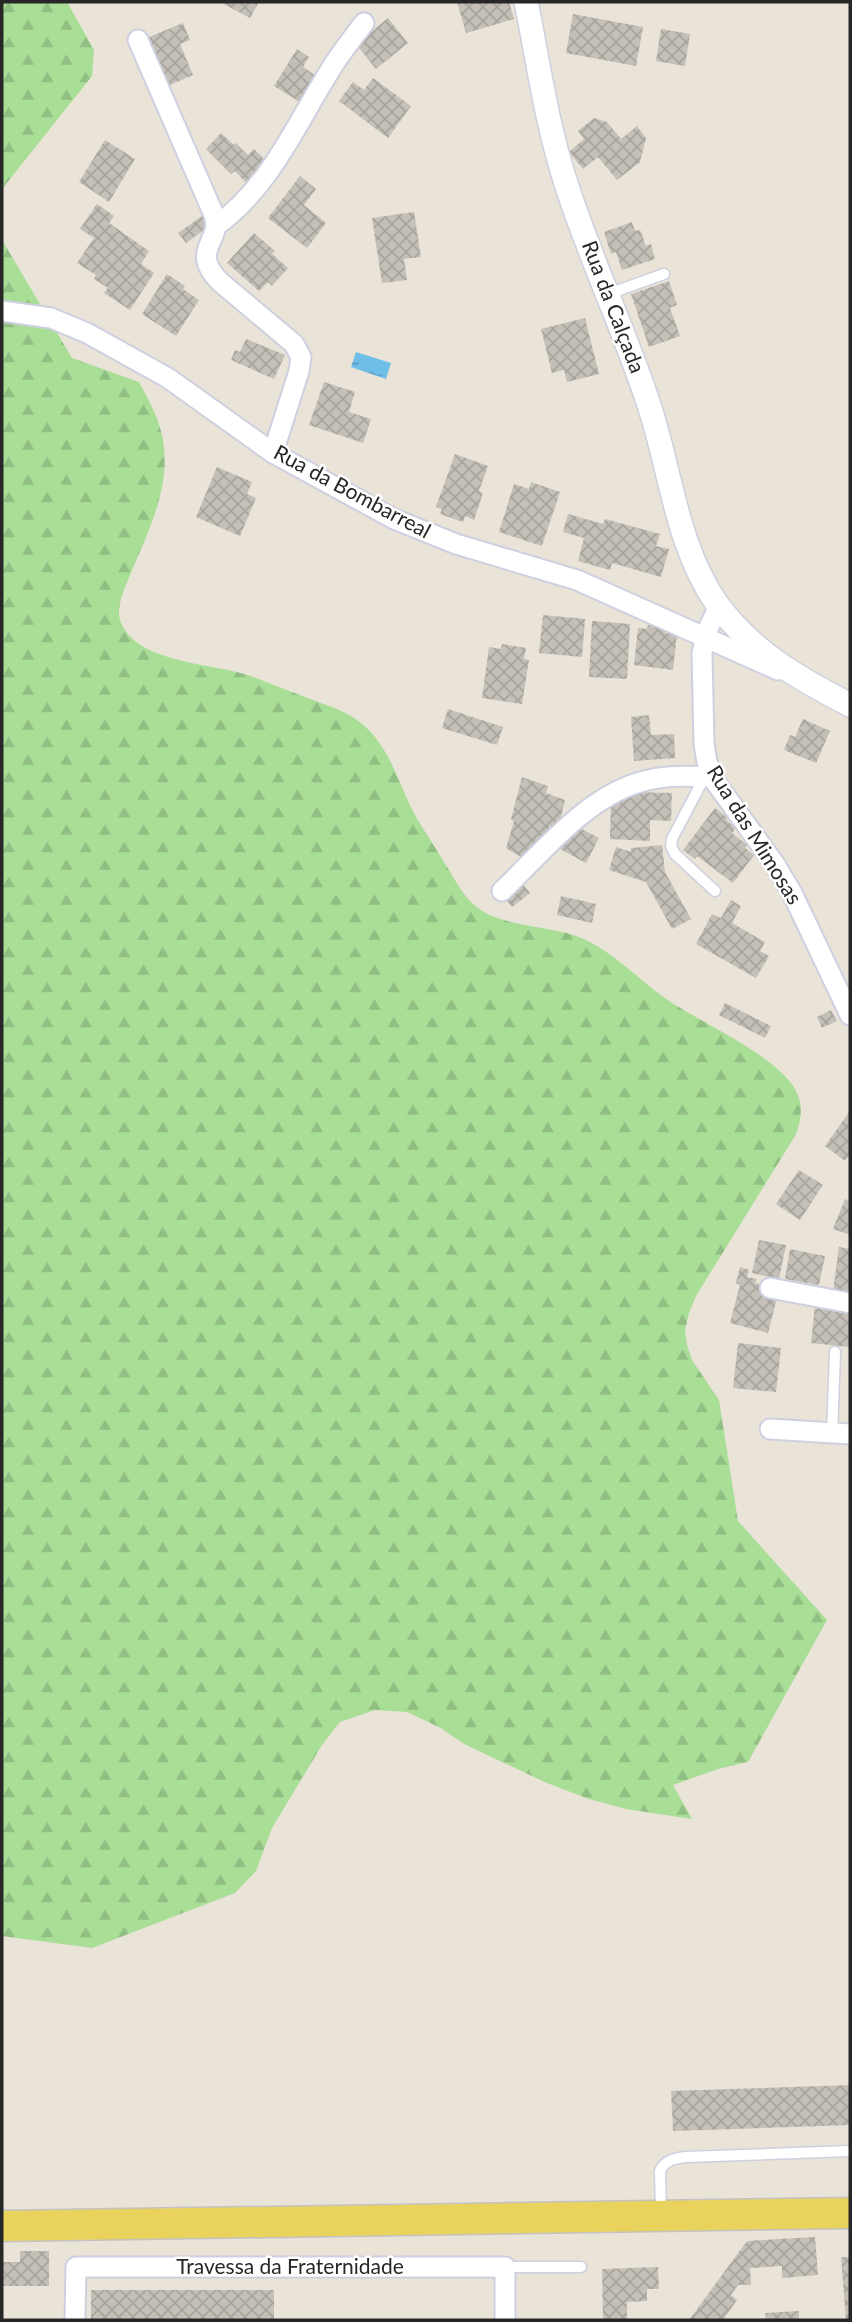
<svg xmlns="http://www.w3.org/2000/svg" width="852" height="2322" viewBox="0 0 852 2322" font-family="Lato,sans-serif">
<defs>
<pattern id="forest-firs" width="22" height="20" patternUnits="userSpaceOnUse" patternTransform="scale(1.75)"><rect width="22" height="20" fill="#a9de97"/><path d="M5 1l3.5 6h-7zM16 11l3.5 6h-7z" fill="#91be82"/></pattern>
<pattern id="water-ripples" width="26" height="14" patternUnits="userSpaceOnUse" patternTransform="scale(1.75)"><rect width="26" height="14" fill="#6fbee8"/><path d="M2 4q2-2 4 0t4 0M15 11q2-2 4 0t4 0" fill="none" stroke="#5b9abc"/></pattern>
<pattern id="building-cross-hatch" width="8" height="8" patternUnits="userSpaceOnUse" patternTransform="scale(1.75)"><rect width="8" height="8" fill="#c4c0b8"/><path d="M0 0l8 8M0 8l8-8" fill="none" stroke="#a8a59e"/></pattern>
</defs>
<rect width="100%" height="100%" fill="#e9e3d8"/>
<g fill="url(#forest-firs)">
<polygon points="2,2 67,2 94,50 92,76 2,189"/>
<path d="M2,240L72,358L139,382C148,399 158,416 162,435C173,484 148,532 130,575C125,588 116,606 120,620C134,663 211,663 248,675C268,682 288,691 308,698C322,704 338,708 351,716C389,739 396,780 416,817C426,834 437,850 447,867C456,881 464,898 478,908C505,928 552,925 584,939C616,954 640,981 669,1001C702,1023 779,1057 796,1091C804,1106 801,1122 795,1136L696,1296L689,1313L685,1330L687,1345L692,1360L719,1400L738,1521L827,1620L748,1762L718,1769L673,1785L692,1819L626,1809L589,1799L547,1783L466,1745L439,1727L407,1712L375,1710L340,1722L322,1745L272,1828L256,1871L235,1893L92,1948L2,1936Z"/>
</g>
<polygon fill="url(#water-ripples)" points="356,352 391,363 386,379 351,367"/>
<g fill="url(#building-cross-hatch)">
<polygon points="220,2 259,2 250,18"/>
<polygon points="457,2 509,2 514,19 466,33"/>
<polygon points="573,14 643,27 636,66 566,53"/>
<polygon points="388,18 408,43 376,69 356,44"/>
<polygon points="183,23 190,40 180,44 193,75 168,86 149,37"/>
<polygon points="661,29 690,34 685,66 656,61"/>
<polygon points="297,49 309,57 303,67 316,76 300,102 274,86"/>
<polygon points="373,78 411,106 388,138 339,101 353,82 364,90"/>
<polygon points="594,118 607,122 621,139 637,126 646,138 640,162 617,180 598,157 583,169 569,152 584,139 578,131"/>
<polygon points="221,133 234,145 236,143 248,155 254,149 271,166 250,187 235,171 231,174 206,149"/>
<polygon points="105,140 135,159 109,202 79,182"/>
<polygon points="300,176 316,189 304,205 326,223 307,248 268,218"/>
<polygon points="97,204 114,216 109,223 149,251 141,264 154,273 130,310 104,293 108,288 94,279 96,275 77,263 94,238 80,229"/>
<polygon points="414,212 421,257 404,259 407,280 382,283 372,218"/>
<polygon points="205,214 212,224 186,243 178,233"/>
<polygon points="632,222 635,231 640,230 646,246 651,244 655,259 622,270 616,252 611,254 604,232"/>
<polygon points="254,233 275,251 272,254 288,268 272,286 268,282 259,291 227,263"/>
<polygon points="167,274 185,286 183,289 199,300 176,336 142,314"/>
<polygon points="669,281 677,305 670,308 680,336 649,347 631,294"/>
<polygon points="585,318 599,374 567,382 564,370 552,373 541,329"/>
<polygon points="246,339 285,355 274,379 231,360 235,350 240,352"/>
<polygon points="324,382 355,392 349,412 371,419 363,443 309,425"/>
<polygon points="455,454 488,466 479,491 483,493 474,520 465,516 463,522 440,514 442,509 436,507"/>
<polygon points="217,467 252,482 247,494 256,498 240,536 196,517"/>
<polygon points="531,482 560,492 542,546 499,532 514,484 529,489"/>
<polygon points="568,514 603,524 605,519 660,534 656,546 669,549 661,577 612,563 610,570 578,561 584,538 563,532"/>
<polygon points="543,615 585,619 582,657 539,653"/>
<polygon points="592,621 630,624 627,679 589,677"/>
<polygon points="648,625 666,627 665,633 677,634 673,670 634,665 638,628 647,629"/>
<polygon points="502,644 526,648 524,659 529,660 522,704 482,698 489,647 501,649"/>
<polygon points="448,709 503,727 497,745 442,728"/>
<polygon points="649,715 651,735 674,734 675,758 634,761 631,717"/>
<polygon points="803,719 830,731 816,763 784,750 790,735 795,737"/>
<polygon points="522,777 548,786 546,793 565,800 558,829 550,826 528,861 506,848 514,821 511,819"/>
<polygon points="629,792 672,793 671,821 650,820 650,841 610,839 611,796"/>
<polygon points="715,808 728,818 726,820 736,828 732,833 747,845 745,848 754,855 733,883 697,856 695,859 683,850"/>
<polygon points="576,826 599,838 586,863 560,849 569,831"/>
<polygon points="662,845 665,872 691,919 672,929 646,882 609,870 616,847 631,852 631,848"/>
<polygon points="521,882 530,893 512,907 503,896"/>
<polygon points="561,896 596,904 592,923 557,915"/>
<polygon points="731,900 741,906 732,923 765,942 760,951 769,956 756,978 696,944 712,914 721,918"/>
<polygon points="725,1003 771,1026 765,1038 719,1015"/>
<polygon points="831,1010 837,1021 822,1028 817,1017"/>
<polygon points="850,1111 850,1154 845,1161 825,1146"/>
<polygon points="799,1170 823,1185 800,1220 776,1204"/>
<polygon points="845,1199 850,1202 850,1235 833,1229"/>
<polygon points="759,1240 786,1245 779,1279 752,1273"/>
<polygon points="839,1247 850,1249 850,1294 833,1292"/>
<polygon points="790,1249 825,1256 819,1285 785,1279"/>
<polygon points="740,1267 749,1270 747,1277 757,1279 755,1283 762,1285 761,1290 778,1294 768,1333 730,1323 740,1285 736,1283"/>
<polygon points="815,1305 850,1309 850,1347 811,1343"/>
<polygon points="738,1343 781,1348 776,1392 733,1388"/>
<polygon points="850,2085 850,2125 673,2131 671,2091"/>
<polygon points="815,2237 818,2275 782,2278 782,2266 750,2268 751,2285 738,2285 731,2295 737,2300 723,2320 689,2320 747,2241"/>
<polygon points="20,2251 49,2251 49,2286 2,2286 2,2262 20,2262"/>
<polygon points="841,2257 850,2257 850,2320 846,2320"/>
<polygon points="658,2267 659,2289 647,2289 647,2301 627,2302 627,2320 603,2320 602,2269"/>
<rect x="91" y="2290" width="183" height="30"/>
<polygon points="799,2311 799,2320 766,2320 765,2313"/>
</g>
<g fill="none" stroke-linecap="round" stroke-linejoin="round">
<g stroke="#ced0df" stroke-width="13">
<g id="service">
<polyline points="608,294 664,274"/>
<polyline points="705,776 672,839 671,846 675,854 715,891"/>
<polyline points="832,1433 835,1352"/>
<path d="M661,2214L660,2171C665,2160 675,2158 686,2157L850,2151"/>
<polyline points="505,2267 581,2267"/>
</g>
</g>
<g stroke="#ced0df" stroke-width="23">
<g id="minor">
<path d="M138,40L214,215C223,242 189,249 219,281L294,344L301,357L299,371L273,453"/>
<path d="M217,225C269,188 296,125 329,72C339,55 352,39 364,23"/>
<polyline points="2,311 51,318 87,333 168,378 273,453 394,519 456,544 577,580 778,670"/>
<polyline points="719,606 707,631 702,653 704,744 707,762 716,783 774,863 792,893 850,1015"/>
<path d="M502,891C544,851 589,793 648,780C669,775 691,776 713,777"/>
<polyline points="770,1288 850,1303"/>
<polyline points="770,1429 850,1434"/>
<polyline points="75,2320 76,2267 505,2267 505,2320"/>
</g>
</g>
<g stroke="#ced0df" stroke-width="26">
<path id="tertiary" d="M526,2C538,60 546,120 564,177C588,255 624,328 649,405C671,471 676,545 717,604C753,653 798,678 850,705"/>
</g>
<g stroke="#c3c3c3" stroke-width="33">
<polyline id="primary" points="2,2226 850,2213"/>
</g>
<use href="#service" stroke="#fff" stroke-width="10"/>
<use href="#minor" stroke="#fff" stroke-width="19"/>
<use href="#tertiary" stroke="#fff" stroke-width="23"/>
<use href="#primary" stroke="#e9d35d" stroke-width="30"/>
</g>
<g text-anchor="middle" stroke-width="5" stroke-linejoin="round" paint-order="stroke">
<g font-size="21" fill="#272727" stroke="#fff">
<text transform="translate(613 307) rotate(69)" y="7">Rua da Calçada</text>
<text transform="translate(352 492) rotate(28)" y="7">Rua da Bombarreal</text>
<text transform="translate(754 835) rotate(58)" y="7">Rua das Mimosas</text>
<text x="290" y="2274">Travessa da Fraternidade</text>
</g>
</g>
<rect width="852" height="2322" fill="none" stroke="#272727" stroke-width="7"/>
</svg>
